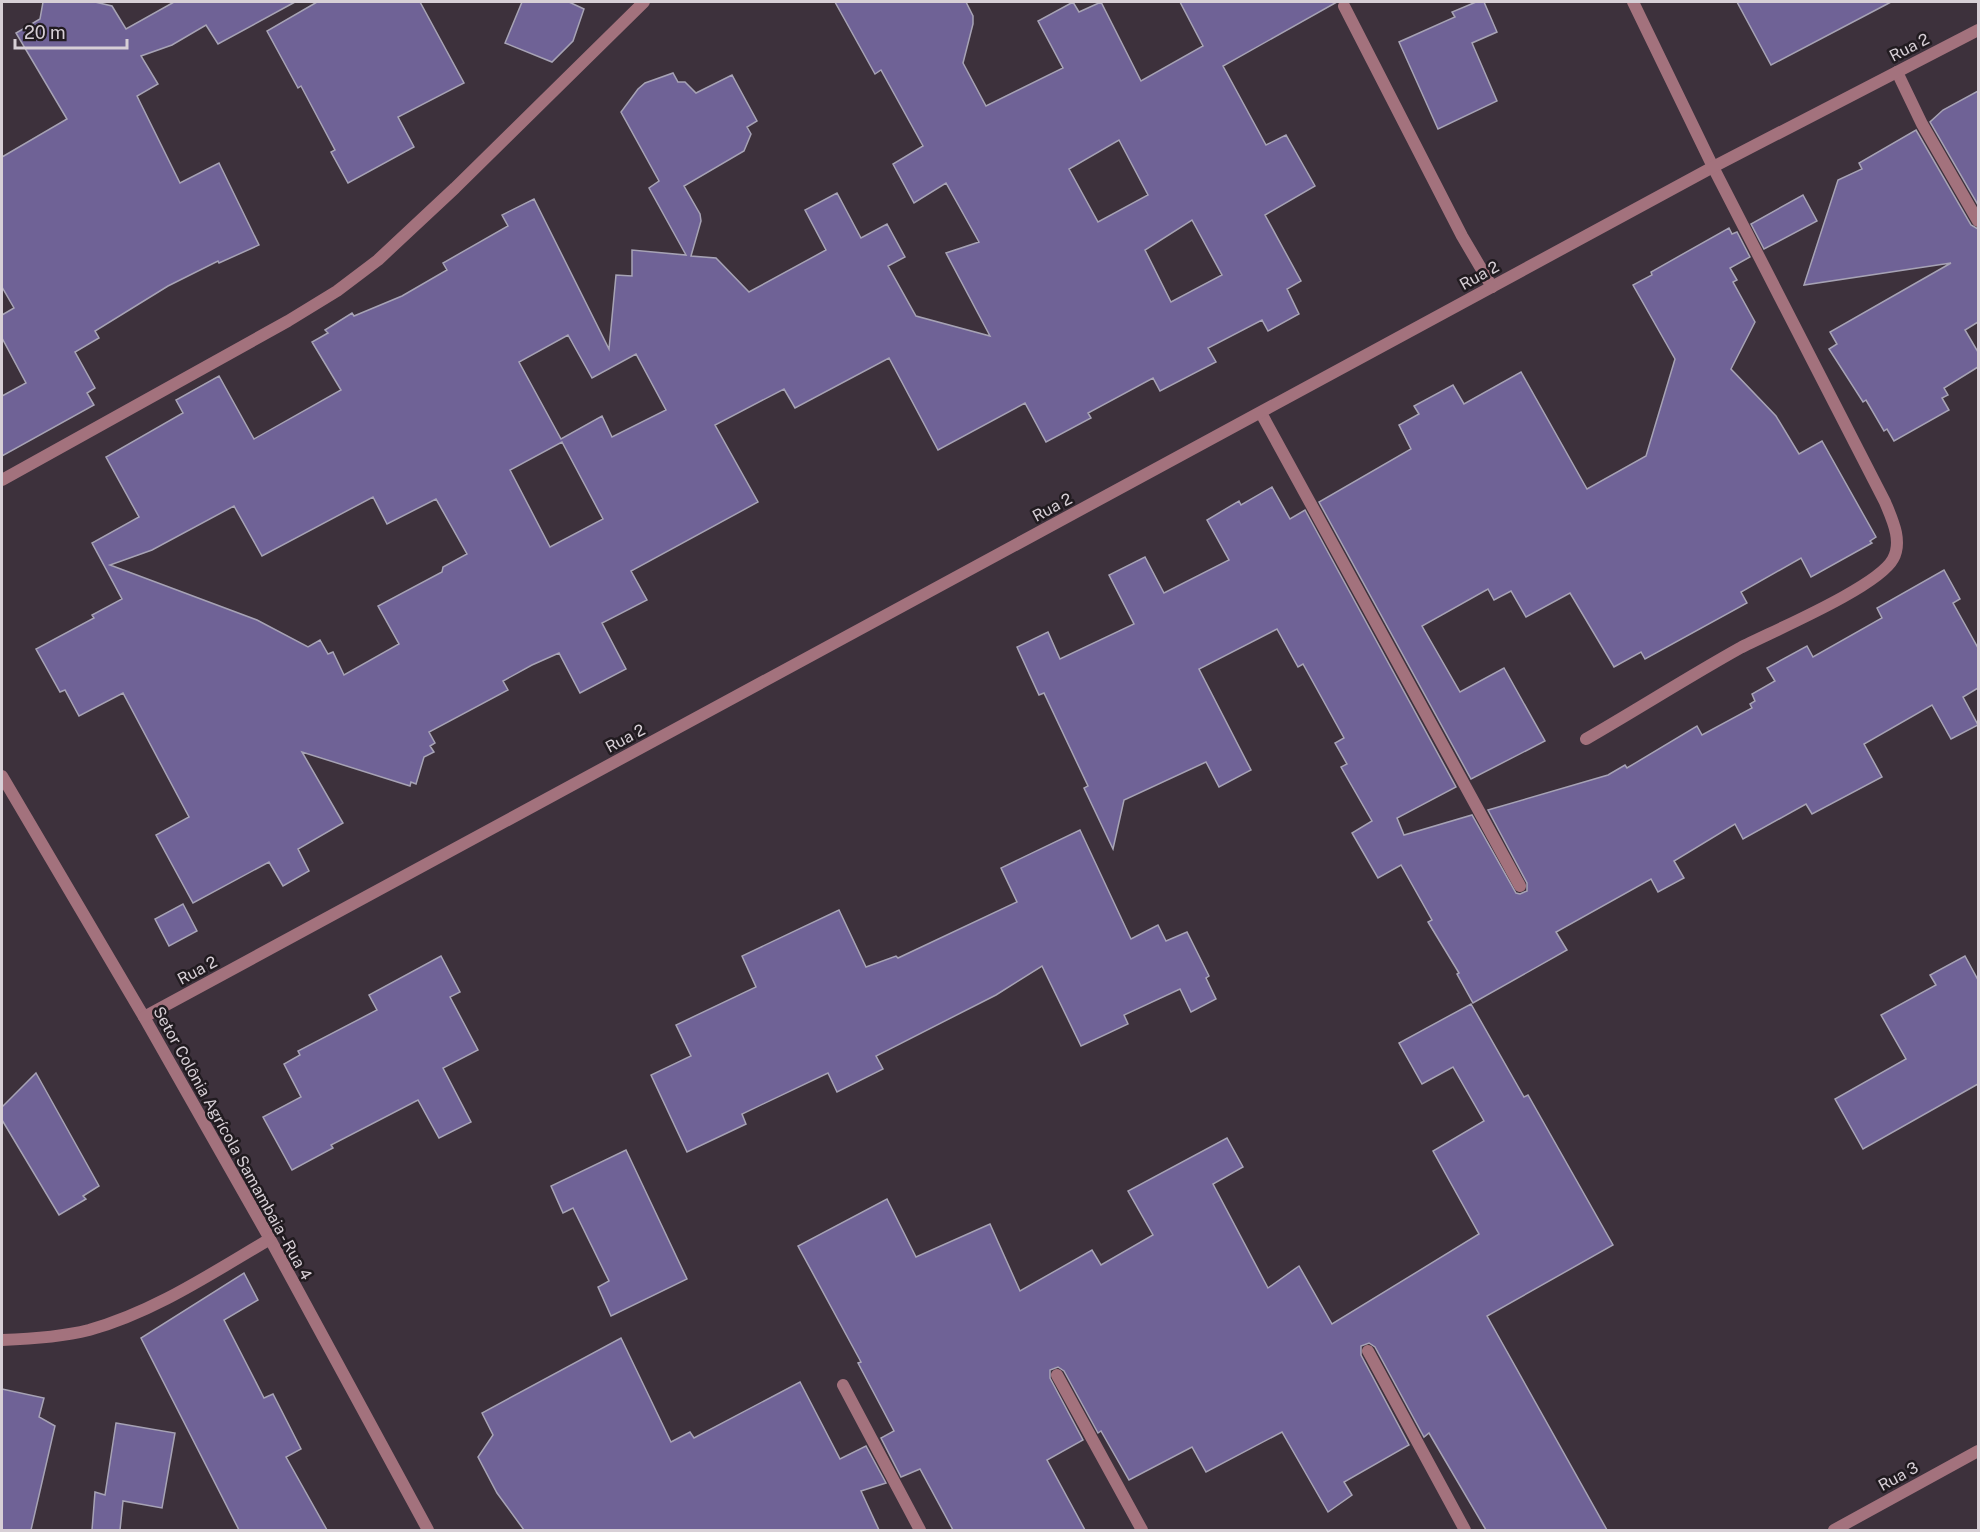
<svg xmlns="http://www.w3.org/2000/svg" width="1980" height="1532" viewBox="0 0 1980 1532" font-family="'Public Sans',sans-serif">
<rect width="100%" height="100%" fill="#3d313c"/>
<g fill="#6f6296" stroke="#a7a3b5" stroke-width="1.5" fill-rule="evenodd">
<polygon points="43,2 95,2 112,6 126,29 174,2 295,2 218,44 206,25 172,45 141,56 158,84 137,96 180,183 219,163 259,245 219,263 218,261 168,286 95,331 99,338 75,352 95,388 87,393 94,405 2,456 2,396 26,383 2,338 2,315 14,308 2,287 2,157 67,119 16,33 40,19"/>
<polygon points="317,2 420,2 464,83 398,117 414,147 348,183 331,152 335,150 301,86 298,88 267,31"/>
<polygon points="522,2 569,2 584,9 573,41 552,62 505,43"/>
<path d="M835,2H966L973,16V24L963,63L986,106L1063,68L1038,21L1073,2L1079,12L1101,2L1141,81L1203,46L1180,2H1337L1223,66L1266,145L1286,135L1315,186L1265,215L1301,281L1287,289L1299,314L1268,331L1262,320L1208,348L1216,362L1160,391L1153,378L1088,413L1091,418L1046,442L1025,403L938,450L889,358L795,408L784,389L715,425L758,502L631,571L647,600L602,623L626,669L580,693L559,653L532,665L503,681L508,690L429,732L435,743L430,746L434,752L424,757L416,784L411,782L410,786L302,752L343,823L298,849L309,871L283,886L269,862L193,903L156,835L189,817L123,693L79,716L65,690L60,692L36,649L94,618L92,615L122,599L92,543L139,517L106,457L183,413L176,400L219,376L254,439L341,390L312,342L328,333L325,330L352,313L354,316L402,296L447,270L443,263L508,226L502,215L534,199L609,349L616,275L632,276V250L686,255L649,188L659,181L621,112L638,89L645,83L673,73L678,82H685L696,93L732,75L757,121L747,127L751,134L744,151L684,186L700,214L701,221L691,256L716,258L749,292L826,250L805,210L837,193L861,238L887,224L905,257L888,266L916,316L990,336L946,253L979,242L946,183L914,203L893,164L923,146L881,70L875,74ZM1119,140L1148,195L1098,222L1069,169ZM1192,220L1222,275L1171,302L1145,250ZM568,335L592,378L636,354L666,410L612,437L602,416L561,439L519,362ZM562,442L603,519L550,547L510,470ZM373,497L387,524L436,499L467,554L443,567L442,572L378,606L399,644L344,675L333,652L328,654L320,640L308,647L257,620L110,565L152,550L234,506L262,556Z"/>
<polygon points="1476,2 1484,2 1497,32 1472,43 1497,101 1438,129 1399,42 1455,17 1452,12"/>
<polygon points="1737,2 1891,2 1771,65"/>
<polygon points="1978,91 1978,205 1930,122 1943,110"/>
<polygon points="1916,130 1971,225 1978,229 1978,322 1965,330 1978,352 1978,367 1944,388 1948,395 1942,398 1949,410 1894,441 1887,429 1884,431 1866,400 1863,402 1829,349 1837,344 1830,332 1951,263 1804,285 1838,180 1862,169 1859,163"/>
<polygon points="1803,195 1817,221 1764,249 1751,224"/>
<polygon points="1729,228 1732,234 1737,232 1750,257 1730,268 1737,280 1733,282 1755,322 1731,369 1776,416 1799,454 1822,441 1876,537 1870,541 1872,543 1811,577 1801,558 1741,592 1747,603 1645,659 1641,652 1614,667 1570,593 1526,617 1511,591 1494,600 1488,589 1422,626 1460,692 1504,668 1545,741 1471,779 1319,502 1411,449 1399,425 1419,414 1414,406 1453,385 1464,404 1521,372 1587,489 1646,456 1675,359 1633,285 1652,275 1651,272"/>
<polygon points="1272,487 1290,519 1305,510 1456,787 1397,818 1404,835 1472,815 1516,893 1520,894 1527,891 1527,883 1488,810 1608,775 1625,765 1627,768 1697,726 1702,735 1752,708 1750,704 1755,701 1752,694 1775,681 1767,668 1807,646 1813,657 1882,618 1877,608 1944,570 1960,599 1953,603 1978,648 1978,688 1963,697 1978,725 1951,739 1932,705 1864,744 1882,777 1812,814 1806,804 1743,839 1735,824 1674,861 1684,878 1658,892 1651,879 1556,932 1567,950 1473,1003 1457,974 1459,973 1428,922 1432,920 1401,865 1378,878 1352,833 1372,821 1341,767 1347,764 1335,743 1344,738 1303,664 1298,667 1277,629 1199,669 1251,770 1219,787 1206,762 1124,800 1113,849 1084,788 1088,786 1044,693 1039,695 1017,647 1048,632 1060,659 1134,624 1109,575 1145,557 1164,593 1229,560 1207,520 1239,501 1241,505"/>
<polygon points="1080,830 1131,939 1158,925 1166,941 1187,932 1209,976 1206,978 1216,999 1191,1012 1180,989 1124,1015 1128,1024 1081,1046 1042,966 996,995 876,1056 883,1069 837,1092 828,1073 742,1114 746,1124 687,1152 651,1075 691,1056 676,1025 756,987 742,956 839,910 866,967 896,956 898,958 1017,902 1001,868"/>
<polygon points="183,904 197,931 169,946 155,919"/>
<polygon points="441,956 460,992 450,997 478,1050 443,1068 471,1122 439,1138 418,1100 331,1145 333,1148 292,1170 263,1117 301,1097 284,1064 300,1055 298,1051 377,1010 369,995"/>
<polygon points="1965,956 1978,980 1978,1084 1863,1149 1835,1099 1906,1059 1881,1015 1936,985 1930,975"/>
<polygon points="1471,1004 1524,1097 1528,1095 1613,1245 1487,1316 1607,1530 1486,1530 1429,1433 1424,1437 1375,1347 1369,1343 1361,1346 1361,1355 1409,1445 1344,1482 1352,1495 1328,1512 1282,1432 1206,1472 1192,1447 1129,1480 1101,1431 1098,1433 1064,1371 1058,1367 1050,1370 1050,1378 1083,1440 1047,1460 1085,1530 953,1530 920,1469 901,1477 881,1438 894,1431 858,1363 861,1362 798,1246 887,1199 916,1257 990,1224 1020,1291 1092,1250 1101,1265 1153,1235 1128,1191 1227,1138 1243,1167 1213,1184 1268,1288 1299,1266 1332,1324 1479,1234 1433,1151 1484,1121 1453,1067 1422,1084 1399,1043"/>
<polygon points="36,1073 99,1186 83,1196 86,1199 59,1215 2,1120 2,1107"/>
<polygon points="626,1150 687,1279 611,1316 598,1287 609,1281 573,1208 563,1213 551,1186"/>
<polygon points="244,1273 258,1300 224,1320 264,1398 273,1394 301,1449 286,1457 327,1530 239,1530 141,1338"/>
<polygon points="621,1338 671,1442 690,1432 694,1438 800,1382 840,1459 866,1446 886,1483 861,1491 879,1530 524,1530 497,1493 478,1457 493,1435 482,1413"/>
<polygon points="2,1389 44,1398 39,1417 55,1426 31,1530 2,1530"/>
<polygon points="116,1423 175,1433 162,1508 123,1501 120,1530 92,1530 95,1492 105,1495"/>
</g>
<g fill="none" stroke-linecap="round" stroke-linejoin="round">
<g stroke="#a3727d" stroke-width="12">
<polyline points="1633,2 1713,167"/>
<polyline points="1344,6 1462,236 1492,287"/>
<polyline points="1057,1375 1142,1530"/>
</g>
<g stroke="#a3727d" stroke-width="12">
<polyline points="1897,72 1922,124 1978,221"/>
<polyline points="1261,413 1520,886"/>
<polyline points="2,480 288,321 337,291 378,260 455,188 644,2"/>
<path d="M1586,739C1638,709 1688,677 1740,648C1773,631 1878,587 1893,559C1903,541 1892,519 1885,502L1713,167"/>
<polyline points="2,776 144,1017 270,1239 428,1530"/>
<polyline points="144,1017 1713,167 1978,30"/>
<path d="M2,1340C30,1339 61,1337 89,1330C154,1312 212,1273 270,1239"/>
<polyline points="1368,1351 1465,1530"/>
<polyline points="843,1385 920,1530"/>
<polyline points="1834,1530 1978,1451"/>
</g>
</g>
<g text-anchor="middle" stroke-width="5" stroke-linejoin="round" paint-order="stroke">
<g font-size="16" fill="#d7cfd6" stroke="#211b20">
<text transform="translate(1909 47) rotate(-27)" y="6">Rua 2</text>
<text transform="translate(1479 275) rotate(-29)" y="6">Rua 2</text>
<text transform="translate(1052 507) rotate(-28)" y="6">Rua 2</text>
<text transform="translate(625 738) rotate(-28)" y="6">Rua 2</text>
<text transform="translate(197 970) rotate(-28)" y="6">Rua 2</text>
<text transform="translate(233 1143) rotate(61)" y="6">Setor Colônia Agrícola Samambaia - Rua 4</text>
<text transform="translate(1898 1476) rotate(-29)" y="6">Rua 3</text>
</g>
</g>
<rect width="1980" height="1532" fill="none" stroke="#d7cfd6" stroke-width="6"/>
<path d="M15 39v9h112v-9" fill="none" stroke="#d7cfd6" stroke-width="3"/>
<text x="24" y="39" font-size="18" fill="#d7cfd6" stroke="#211b20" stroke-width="4.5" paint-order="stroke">20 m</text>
</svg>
